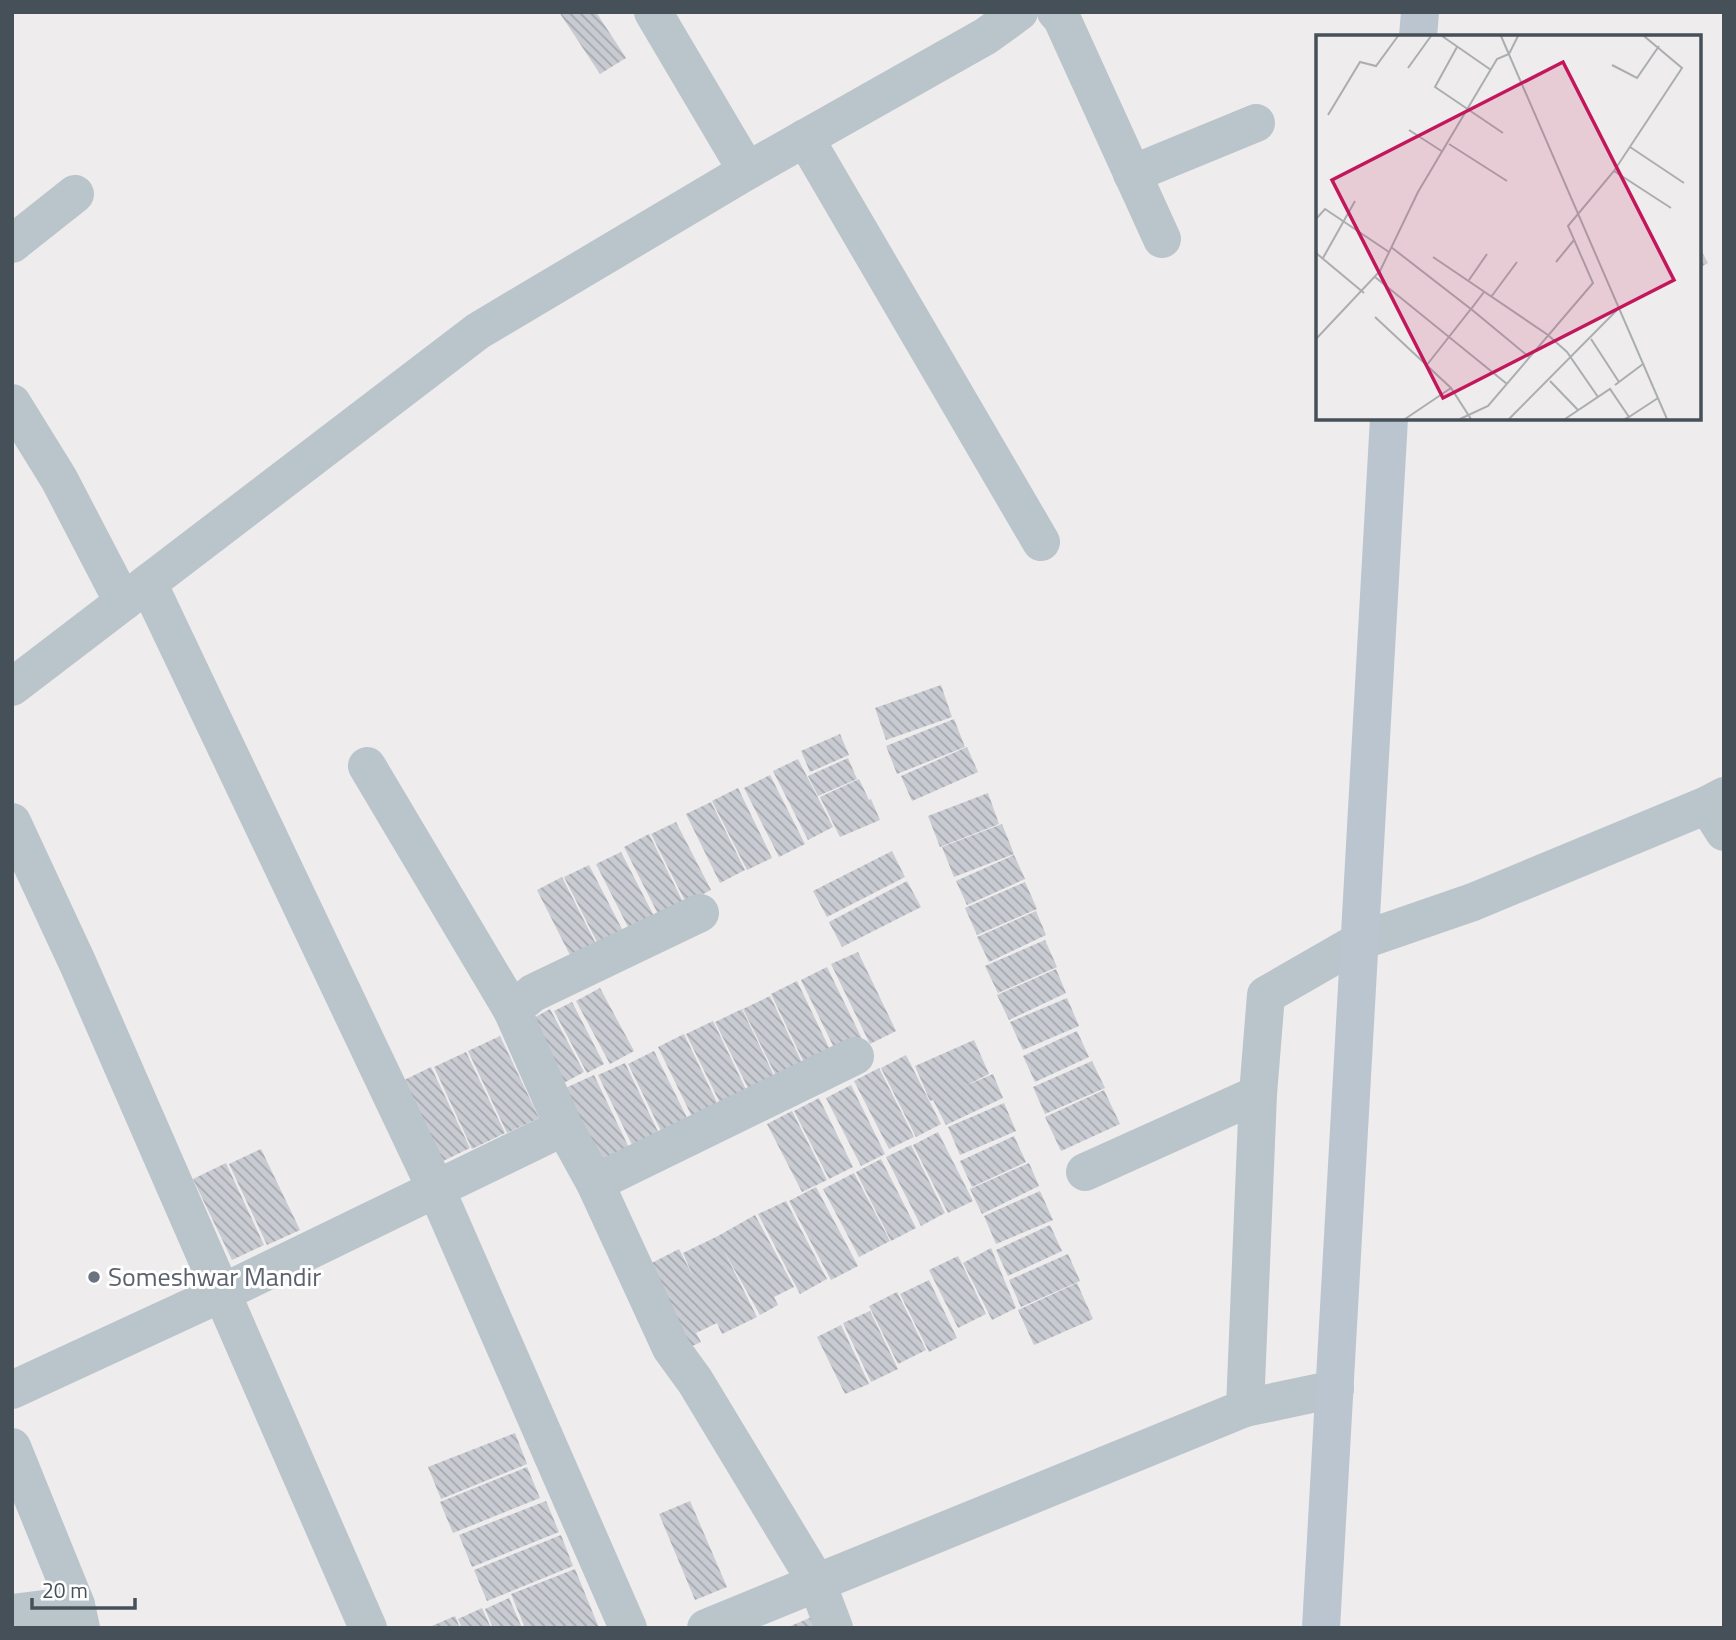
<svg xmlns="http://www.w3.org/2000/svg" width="1736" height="1640" viewBox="0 0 1736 1640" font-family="'Titillium Web',sans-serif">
<defs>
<pattern id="building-back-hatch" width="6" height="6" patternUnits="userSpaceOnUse" patternTransform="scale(1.75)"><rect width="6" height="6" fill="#c8cbd1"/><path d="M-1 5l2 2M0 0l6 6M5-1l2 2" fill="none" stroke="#a4a7ac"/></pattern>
</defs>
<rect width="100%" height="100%" fill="#eeecec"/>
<g fill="url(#building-back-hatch)">
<polygon points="559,12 596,12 626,58 600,74"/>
<polygon points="1699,247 1708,263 1699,268"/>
<polygon points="941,685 952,717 886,740 875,708"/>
<polygon points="954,719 965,747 897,774 886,746"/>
<polygon points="840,734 849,755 810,772 801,751"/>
<polygon points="967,747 978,772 912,801 901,776"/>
<polygon points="848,758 857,779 818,796 808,776"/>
<polygon points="798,759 833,827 808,840 773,771"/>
<polygon points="770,775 805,844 779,857 744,788"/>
<polygon points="859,779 869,800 871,799 880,820 840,837 820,797"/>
<polygon points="738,788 772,858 747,870 712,801"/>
<polygon points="988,793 999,824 940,847 928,816"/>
<polygon points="711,802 745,870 720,883 686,814"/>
<polygon points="676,822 711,890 686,903 651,834"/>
<polygon points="1002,824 1014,854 954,877 942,847"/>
<polygon points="649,834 684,904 659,916 624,847"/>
<polygon points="892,851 905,877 827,917 813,891"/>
<polygon points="621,852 656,920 631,933 596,864"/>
<polygon points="1014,855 1025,879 967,905 956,881"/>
<polygon points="589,865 624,933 599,946 564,877"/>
<polygon points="562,877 597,946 572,959 537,890"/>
<polygon points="907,881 921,907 842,947 829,922"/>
<polygon points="1025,882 1037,909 977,935 965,908"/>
<polygon points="1036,911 1046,935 989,962 977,937"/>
<polygon points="1045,940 1057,967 998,993 985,966"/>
<polygon points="858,952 896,1031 870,1044 831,964"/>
<polygon points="827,967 865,1045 839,1058 801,980"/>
<polygon points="1056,969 1066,993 1009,1020 997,995"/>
<polygon points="797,981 835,1060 809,1073 771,994"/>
<polygon points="600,988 634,1051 610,1064 576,1001"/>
<polygon points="770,996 808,1075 782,1088 743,1009"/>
<polygon points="1067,998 1079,1026 1023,1050 1010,1022"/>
<polygon points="572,1002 604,1064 587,1073 554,1011"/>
<polygon points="550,1009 584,1072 560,1085 526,1022"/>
<polygon points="742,1009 780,1088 754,1100 715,1022"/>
<polygon points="713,1021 751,1100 725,1113 686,1034"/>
<polygon points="1077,1031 1089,1057 1035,1082 1023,1056"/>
<polygon points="684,1034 722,1113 696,1125 658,1047"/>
<polygon points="500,1036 539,1118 507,1133 468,1051"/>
<polygon points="974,1040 989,1074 965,1086 993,1074 1003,1098 946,1125 933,1100 930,1101 915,1066"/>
<polygon points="654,1051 693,1130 667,1143 628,1064"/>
<polygon points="466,1052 505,1133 472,1149 434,1067"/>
<polygon points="906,1055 941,1124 916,1137 881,1068"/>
<polygon points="1092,1061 1105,1088 1045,1114 1033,1087"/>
<polygon points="625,1063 663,1142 637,1155 598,1075"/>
<polygon points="431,1067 470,1148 437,1164 398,1083"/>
<polygon points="879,1068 914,1137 889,1149 854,1081"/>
<polygon points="594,1075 633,1156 600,1171 561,1090"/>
<polygon points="851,1085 885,1154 861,1166 826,1098"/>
<polygon points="1104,1090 1120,1124 1061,1151 1045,1117"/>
<polygon points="819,1098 853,1167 829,1179 794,1111"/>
<polygon points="1004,1103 1016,1131 960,1155 948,1127"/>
<polygon points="792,1111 827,1180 802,1192 767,1124"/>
<polygon points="938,1132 973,1201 948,1213 913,1145"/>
<polygon points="1014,1136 1026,1162 972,1187 960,1161"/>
<polygon points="911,1145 945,1213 921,1226 886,1157"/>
<polygon points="261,1149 300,1230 267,1245 229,1164"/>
<polygon points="881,1159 916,1228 891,1241 856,1172"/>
<polygon points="226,1163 264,1245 232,1260 193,1179"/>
<polygon points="1029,1163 1039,1186 982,1214 970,1189"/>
<polygon points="854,1173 890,1241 859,1257 823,1189"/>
<polygon points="816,1187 858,1266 831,1280 789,1201"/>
<polygon points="1040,1191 1053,1220 996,1244 984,1216"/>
<polygon points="786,1201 827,1279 800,1294 758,1214"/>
<polygon points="755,1215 794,1287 774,1297 778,1305 760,1315 724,1251 757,1317 722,1334 717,1323 696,1333 701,1342 681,1351 640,1269 679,1249 693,1276 683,1253 718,1236"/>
<polygon points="1050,1225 1062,1251 1008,1276 996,1250"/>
<polygon points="991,1248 1016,1308 992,1320 963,1263"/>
<polygon points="1068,1254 1080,1281 1021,1307 1009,1280"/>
<polygon points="958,1256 986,1314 958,1328 929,1270"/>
<polygon points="929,1280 957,1338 929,1352 900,1294"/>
<polygon points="1077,1283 1093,1319 1034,1345 1018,1310"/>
<polygon points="897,1292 926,1350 898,1364 869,1306"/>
<polygon points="870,1311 898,1369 871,1382 843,1323"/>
<polygon points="841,1325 869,1384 845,1394 817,1337"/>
<polygon points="515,1433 527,1464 441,1499 428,1467"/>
<polygon points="527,1467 540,1498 453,1533 440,1502"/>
<polygon points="546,1501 559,1532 472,1567 459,1535"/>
<polygon points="690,1501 727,1587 695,1600 659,1514"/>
<polygon points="561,1535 573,1566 487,1601 474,1570"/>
<polygon points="575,1569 599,1628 525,1628 511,1594"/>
<polygon points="509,1598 522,1628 493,1628 485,1609"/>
<polygon points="482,1608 491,1628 462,1628 458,1619"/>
<polygon points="455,1616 460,1628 427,1628"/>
<polygon points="814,1616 819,1628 786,1628"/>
</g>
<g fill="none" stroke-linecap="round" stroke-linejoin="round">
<g stroke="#bac4cb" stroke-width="38">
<polyline points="653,12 747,171"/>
<polyline points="1056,12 1062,19 1162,239"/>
<polyline points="805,138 1041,542"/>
<polyline points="1132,174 1256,123"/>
<polyline points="12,244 75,194"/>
<polyline points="12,403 59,479 123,602"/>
<polyline points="148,583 436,1189 564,1127"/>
<polyline points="12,687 478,331 747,171 986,36 1019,12"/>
<polyline points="367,766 512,1010 564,1127 595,1183 671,1348 695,1381 817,1583 834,1628"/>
<polyline points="1707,805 1724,832"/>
<polyline points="12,822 78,964 368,1628"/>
<polyline points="512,1010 533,993 700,913"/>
<polyline points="1085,1172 1258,1094"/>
<polyline points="595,1183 855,1056"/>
<polyline points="12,1390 222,1293 436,1189 628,1628"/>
<polyline points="1245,1408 1335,1389"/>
<polyline points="12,1447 76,1605 81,1628"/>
<polyline points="12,1613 76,1605"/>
<polyline points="706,1628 1245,1408 1258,1094 1266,995 1360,941 1473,902 1707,805 1724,796"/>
</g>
<g stroke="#bac5cf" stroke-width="38">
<polyline points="1418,37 1420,12"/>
<polyline points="1321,1628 1389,418"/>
</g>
</g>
<circle fill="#6b7280" stroke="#fff" stroke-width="2.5" cx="94" cy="1277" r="7"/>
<g text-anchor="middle" stroke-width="6" stroke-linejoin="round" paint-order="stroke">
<g font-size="26" fill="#5b616d" stroke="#fff" text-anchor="start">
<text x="108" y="1286">Someshwar Mandir</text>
</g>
</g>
<g transform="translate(1316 35)">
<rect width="385" height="385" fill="#eeecec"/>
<path fill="none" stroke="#aaaeb1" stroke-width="2" d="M126,1L175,35M185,1L351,384M141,12L119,52L187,98M296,30L321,43L343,11M92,33L115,1M12,80L44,27L60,31L82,1M93,95L127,117M133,109L191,146M314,112L368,148M298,136L355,173M0,184L9,174L73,217M75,212L155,274L168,257M0,218L48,258M117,222L232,300L251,317L282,362M7,223L39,166M240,227L258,205M59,242L191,349M153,245L171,219M175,262L201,227M59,282L135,353L155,384M0,304L64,236L102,157L181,24L193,19L202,1M275,304L303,347M110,331L155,274L213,322M234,346L262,375M299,350L327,329M313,382L342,363M89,384L135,353M144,384L172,371L277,248L252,191L298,136L366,33L328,1M193,384L303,273M249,384L294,354L313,382L309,384"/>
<path fill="#c2185b" fill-opacity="0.15" stroke="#c2185b" stroke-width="3.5" d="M247,27L358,245L127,363L16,145Z"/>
<rect width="385" height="385" fill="none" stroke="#455058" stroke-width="3.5"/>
</g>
<rect width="1736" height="1640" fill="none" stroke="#455058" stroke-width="28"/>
<path d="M32 1598v10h103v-10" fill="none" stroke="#455058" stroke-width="3.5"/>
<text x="42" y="1598" font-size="21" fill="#455058" stroke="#ffffff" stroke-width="5" paint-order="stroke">20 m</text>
</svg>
